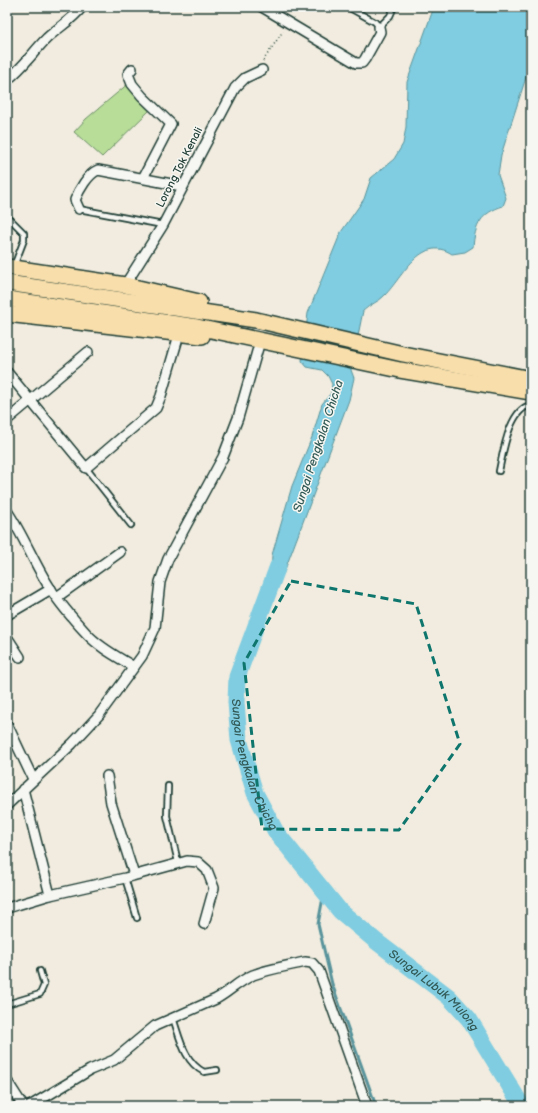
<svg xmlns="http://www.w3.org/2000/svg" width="538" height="1113" viewBox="0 0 538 1113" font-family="'Balsamiq Sans',sans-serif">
<rect width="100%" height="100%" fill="#f1ecdf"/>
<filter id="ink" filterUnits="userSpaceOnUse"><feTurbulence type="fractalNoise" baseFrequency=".025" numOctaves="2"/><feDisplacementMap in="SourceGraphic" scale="8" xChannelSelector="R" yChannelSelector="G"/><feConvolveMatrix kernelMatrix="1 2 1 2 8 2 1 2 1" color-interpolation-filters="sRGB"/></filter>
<g filter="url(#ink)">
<polygon fill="#b7dd98" stroke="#6b8d66" points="129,83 151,109 102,157 74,132 86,119"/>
<path fill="#80cce0" stroke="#59939b" d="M434,7H531V62L501,155L498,175L506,198L503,206C481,213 475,225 473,247L465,252L452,254C421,234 402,278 385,295C379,302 370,304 363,311L351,370L354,378L349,400L283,575L270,589L272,555L292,486L312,437L322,404L331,393L332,384L328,376L322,370L307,367L302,361L308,313L341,232L364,199L371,178L394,159L403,144L406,127L407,82Z"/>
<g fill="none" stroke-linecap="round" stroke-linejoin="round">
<polyline stroke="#59939b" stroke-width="3" points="324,892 318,924 332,984 376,1106"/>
<path stroke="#80cce0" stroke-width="17" id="s1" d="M278,566L237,677L236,702L239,740L255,793L276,832L340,911L377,942L449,997L469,1019L522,1106"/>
<g stroke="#1f3d34" stroke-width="8">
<g id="lane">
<polyline points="348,7 375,22 379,27 390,16 394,7"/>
<polyline points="79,209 163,225"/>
<polyline points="7,216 24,233 24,240 14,266"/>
<polyline points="86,468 131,525"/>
<path d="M499,471C503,453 509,409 531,405"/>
<polyline points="168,786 167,816 178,862"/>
<polyline points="125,878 137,918"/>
<polyline points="7,1004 40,994 44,985 40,971"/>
<path d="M173,1018C180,1038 184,1062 204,1072L217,1070"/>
</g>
</g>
<g stroke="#1f3d34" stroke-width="12">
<g id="street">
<polyline points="262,7 356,63 362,63 365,59 380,32 379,27"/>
<polyline points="132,69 128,74 132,84 142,96 171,124 143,178"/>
<path d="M7,80C23,68 33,52 47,38C59,27 72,20 82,7"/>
<path d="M79,209L75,200C79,190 88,174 98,170L182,186"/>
<polyline points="125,285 163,225 235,88 245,78 262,70"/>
<polyline points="7,372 86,468 156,408 161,396 179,335"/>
<polyline points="7,420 88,352"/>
<path d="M7,511C24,536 34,564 50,588C60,604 74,620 87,634C100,648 118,657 134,667"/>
<polyline points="57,597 120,552"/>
<polyline points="7,615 51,589"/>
<polyline points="7,637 20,657"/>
<polyline points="7,724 33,779"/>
<polyline points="107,776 111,803 134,875"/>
<polyline points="23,789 50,895"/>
<polyline points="7,805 72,744 99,715 142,656 155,628 160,582 168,559 223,457 238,418 260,341"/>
<polyline points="7,908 50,895 125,878 187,861 198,862 207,870 214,888 204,924"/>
<polyline points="7,1081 23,1106"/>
<path d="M30,1106L90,1070L114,1060L155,1026L216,999C229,992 239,981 253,975C269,969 288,966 305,962L312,963L319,971L367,1106"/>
</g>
</g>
<g stroke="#1f3d34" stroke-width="18">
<g id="primary">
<polyline points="7,267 125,285 199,302"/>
<polyline points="7,283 256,320 403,354 531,379"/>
<polyline points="7,299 197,327 400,370 531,392"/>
<polyline points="7,314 202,336"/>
</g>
</g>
<polyline stroke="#1f3d34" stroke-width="1.5" stroke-dasharray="1 3" stroke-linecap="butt" points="263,61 283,31"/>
<use href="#lane" stroke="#f6f6f2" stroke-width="4.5"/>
<use href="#street" stroke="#f6f6f2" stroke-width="9"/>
<use href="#primary" stroke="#f8deab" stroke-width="15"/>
</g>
</g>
<path fill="none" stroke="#0f766e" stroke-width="3" stroke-dasharray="8 5" stroke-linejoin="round" d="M291,581L416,604L460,744L399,830L262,829L244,663Z"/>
<g text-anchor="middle" stroke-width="3" stroke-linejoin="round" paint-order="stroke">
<g font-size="11" fill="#1f3d34" stroke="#f6f6f2">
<text transform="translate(179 167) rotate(-63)" y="4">Lorong Tok Kenali</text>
</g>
<g font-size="12" font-style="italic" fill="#325a56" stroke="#f6f6f2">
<text transform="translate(318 446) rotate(-72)" y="4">Sungai Pengkalan Chicha</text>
<text dy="4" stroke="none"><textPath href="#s1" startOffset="209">Sungai Pengkalan Chicha</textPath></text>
<text dy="4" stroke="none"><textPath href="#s1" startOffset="506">Sungai Lubuk Mulong</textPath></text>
</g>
</g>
<rect width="538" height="1113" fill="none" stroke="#f6f6f2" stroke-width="24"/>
<rect x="12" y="12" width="514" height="1089" fill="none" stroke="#1f3d34" stroke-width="1.5" filter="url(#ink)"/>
</svg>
